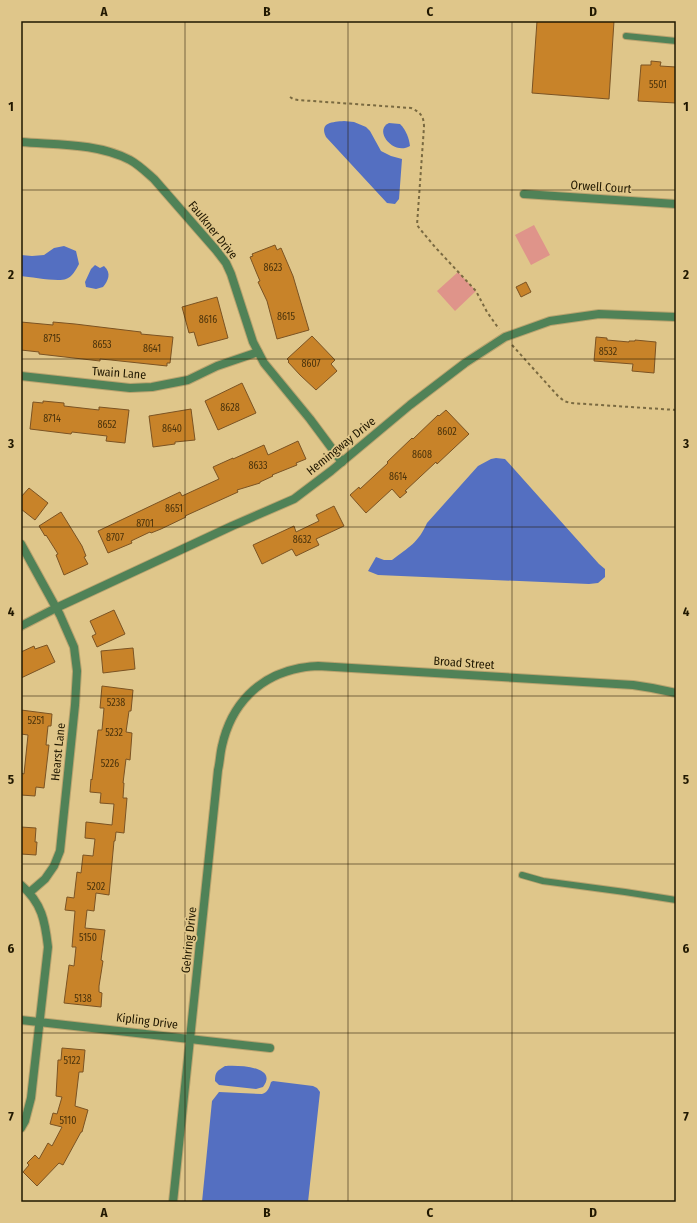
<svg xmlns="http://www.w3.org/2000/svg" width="697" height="1223" viewBox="0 0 697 1223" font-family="'Fira Sans Condensed',sans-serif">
<rect width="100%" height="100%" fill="#dfc68a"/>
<g fill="#df948a">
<polygon points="534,225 550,255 531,265 515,235"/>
<polygon points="458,272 476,291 455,311 437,291"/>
</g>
<g fill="#546fc1">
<path d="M344,121L354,122L366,127L370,131L381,151L391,156L402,159L399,199L395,204L387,203L326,137C319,122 333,122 344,121Z"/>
<path d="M389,123L400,124C406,130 409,138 410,146C393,156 373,130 389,123Z"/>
<path d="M64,246L76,251L79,264C76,270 72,277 66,279C58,282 31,277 21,276V255L32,256L44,255L54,248Z"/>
<path d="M95,265L100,268L104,266C112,273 108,281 103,287L96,289L86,287L85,282L91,269Z"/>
<path d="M496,458L505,459L599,564L605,569V577L598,583L589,584L378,575L368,571L376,557L384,560H392C409,547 418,543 427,523L478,466L491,459Z"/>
<path d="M225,1066C237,1065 279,1066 263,1087L256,1089L219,1085L215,1081C215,1072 217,1071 225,1066Z"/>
<path d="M273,1081L313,1086L317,1088L320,1092L308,1202H202L212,1101L219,1092L262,1094C268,1092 269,1088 271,1082Z"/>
</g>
<g fill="#c88329" stroke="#7b5323">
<polygon points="537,21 614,21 609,99 532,93"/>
<polygon points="651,61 661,62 660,66 676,67 676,103 638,101 641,65 651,65"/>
<polygon points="275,245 277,250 281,248 293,276 309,330 277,339 267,301 258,282 260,281 257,274 250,257 253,256 252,254"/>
<polygon points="526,282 531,292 521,297 516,287"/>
<polygon points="217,297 228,338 198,346 194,332 189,333 182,307"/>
<polygon points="21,322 53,325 53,322 75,324 141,332 141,334 173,337 170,363 167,363 167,366 111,360 100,359 100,361 39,354 39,352 21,350"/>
<polygon points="312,336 335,360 331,364 337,371 316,390 300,375 288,362 289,361 287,359"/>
<polygon points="596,337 607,338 607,340 629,342 629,341 635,341 635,340 656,342 654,373 632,371 633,364 594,361"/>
<polygon points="242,383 256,413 218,430 205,401"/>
<polygon points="43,401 64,403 64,406 99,410 99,407 129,410 125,443 106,441 107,436 72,432 71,434 30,429 33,402 43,403"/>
<polygon points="191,409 195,440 175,442 175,444 153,447 149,416"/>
<polygon points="446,410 469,434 437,464 436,462 405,491 407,492 400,498 392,489 366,513 350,495 359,487 360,489 388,463 387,462 412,438 413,439 438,415 439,416"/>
<polygon points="298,441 306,459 296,463 297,465 272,475 273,476 260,482 260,483 237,490 238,492 185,516 186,517 161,529 151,533 150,532 131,541 132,543 108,553 98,531 180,492 182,496 219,479 213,467 233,458 233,459 264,445 268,455"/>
<polygon points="29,488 48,503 35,520 21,509 21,497"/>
<polygon points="334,506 344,526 316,539 319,545 296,556 292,549 262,564 253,545 294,526 296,532 319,521 316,515"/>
<polygon points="61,512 82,546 86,556 84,557 88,564 64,575 56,555 58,554 46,535 45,536 39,526"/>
<polygon points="114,610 125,634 97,647 92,636 96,634 90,621"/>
<polygon points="47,645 55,662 21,678 21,652 34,646 35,649"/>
<polygon points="133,648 135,669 103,673 101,651"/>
<polygon points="102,686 133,690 131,711 129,711 126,732 132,733 130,760 126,759 123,783 124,783 123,798 127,798 124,833 116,832 115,841 114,841 109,895 96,893 94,911 87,910 85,928 105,930 101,960 103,961 99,986 99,992 102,993 101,1007 64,1003 69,965 74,966 76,947 72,947 75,911 65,910 67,897 74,898 77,872 81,873 83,855 93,856 95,839 85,838 86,822 112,825 114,804 100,803 101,793 90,792 91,779 92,780 98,730 102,730 104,708 100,708"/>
<polygon points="21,710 52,714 51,726 48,726 46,745 49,745 44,788 36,787 35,796 21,795 21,773 24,774 28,735 21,734"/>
<polygon points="21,827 36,828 35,842 37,842 36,855 21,854"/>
<polygon points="62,1048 85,1050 83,1072 79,1072 75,1106 88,1110 82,1132 81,1132 63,1165 59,1163 37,1186 23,1172 29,1165 27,1163 35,1155 39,1159 48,1143 52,1146 62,1127 50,1124 53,1113 57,1114 62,1097 56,1096 58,1060 61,1060"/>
</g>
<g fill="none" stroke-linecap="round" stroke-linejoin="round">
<g stroke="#b9a36f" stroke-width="8">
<g id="service">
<polyline points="626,36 676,41"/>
<polyline points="522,875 543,881 625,892 676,900"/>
</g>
</g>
<g stroke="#b9a36f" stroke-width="10">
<g id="minor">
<path d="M21,142C57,145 97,143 130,160C139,165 146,172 154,179L216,250L226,263L231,274L253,342L264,363L310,419L342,462"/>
<polyline points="524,194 676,204"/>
<polyline points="21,376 130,388 152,387 188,380 217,366 258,352"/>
<polyline points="21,544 60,615 74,647 77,671 75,705 60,851 54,866 45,879 30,892"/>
<polyline points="21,626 56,608 232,526 294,499 331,471 410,405 465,363 505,337 550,321 599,314 676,317"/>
<path d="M21,885C42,903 45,921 48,947L31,1098L25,1121L21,1128"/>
<polyline points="21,1020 270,1048"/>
<path d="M173,1202L218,770C220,762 220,754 222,746C231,705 258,676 300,668C306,667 312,666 318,666L633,685L652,688L676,693"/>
</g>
</g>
<g stroke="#7a6a41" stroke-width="2" stroke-dasharray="3 3" stroke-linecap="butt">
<path d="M290,97L293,99L298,100L411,108C420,112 424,116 424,127L417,225L420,229L435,247L476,291L487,312L499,329"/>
<polyline points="512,345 558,396 564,401 570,403 676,410"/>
</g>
<use href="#service" stroke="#508257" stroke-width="6"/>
<use href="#minor" stroke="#508257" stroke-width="8"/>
</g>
<path fill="none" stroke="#211801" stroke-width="1" stroke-opacity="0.55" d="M185,21V1202M348,21V1202M512,21V1202M21,190H676M21,359H676M21,527H676M21,696H676M21,864H676M21,1033H676"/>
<g text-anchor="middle" stroke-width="3.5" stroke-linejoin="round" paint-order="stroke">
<g font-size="10" fill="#4b330b">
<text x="658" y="88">5501</text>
<text x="273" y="271">8623</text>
<text x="286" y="320">8615</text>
<text x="208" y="323">8616</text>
<text x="52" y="342">8715</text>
<text x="102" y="348">8653</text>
<text x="152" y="352">8641</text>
<text x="608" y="355">8532</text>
<text x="311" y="367">8607</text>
<text x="230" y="411">8628</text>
<text x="52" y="422">8714</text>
<text x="107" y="428">8652</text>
<text x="172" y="432">8640</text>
<text x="447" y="435">8602</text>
<text x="422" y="458">8608</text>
<text x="258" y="469">8633</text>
<text x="398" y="480">8614</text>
<text x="174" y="512">8651</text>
<text x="145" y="527">8701</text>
<text x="115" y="541">8707</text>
<text x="302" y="543">8632</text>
<text x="116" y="706">5238</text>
<text x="36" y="724">5251</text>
<text x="114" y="736">5232</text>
<text x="110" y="767">5226</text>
<text x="96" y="890">5202</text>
<text x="88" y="941">5150</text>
<text x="83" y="1002">5138</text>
<text x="72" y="1064">5122</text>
<text x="68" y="1124">5110</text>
</g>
<g font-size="12" fill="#211801" stroke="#dfc68a">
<text transform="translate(601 187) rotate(4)" y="4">Orwell Court</text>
<text transform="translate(213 230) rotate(51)" y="4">Faulkner Drive</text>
<text transform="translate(119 373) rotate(4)" y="4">Twain Lane</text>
<text transform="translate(341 446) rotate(-39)" y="4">Hemingway Drive</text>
<text transform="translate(464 663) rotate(4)" y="4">Broad Street</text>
<text transform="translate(58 752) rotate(-84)" y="4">Hearst Lane</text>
<text transform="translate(189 940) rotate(-84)" y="4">Gehring Drive</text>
<text transform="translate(147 1021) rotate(7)" y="4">Kipling Drive</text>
</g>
</g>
<rect width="697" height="1223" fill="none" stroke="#dfc68a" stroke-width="44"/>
<rect x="22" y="22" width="653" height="1179" fill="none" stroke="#211801" stroke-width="1.5"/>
<g font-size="13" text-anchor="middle" font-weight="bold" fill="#211801">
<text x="104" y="16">A</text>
<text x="267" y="16">B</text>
<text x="430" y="16">C</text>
<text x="593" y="16">D</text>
<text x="11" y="111">1</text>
<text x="686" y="111">1</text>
<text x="11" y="279">2</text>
<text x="686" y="279">2</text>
<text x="11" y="448">3</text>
<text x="686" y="448">3</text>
<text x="11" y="616">4</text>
<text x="686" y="616">4</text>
<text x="11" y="784">5</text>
<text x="686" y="784">5</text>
<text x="11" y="953">6</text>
<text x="686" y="953">6</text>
<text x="11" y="1121">7</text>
<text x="686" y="1121">7</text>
<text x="104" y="1217">A</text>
<text x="267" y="1217">B</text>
<text x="430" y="1217">C</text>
<text x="593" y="1217">D</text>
</g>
</svg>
